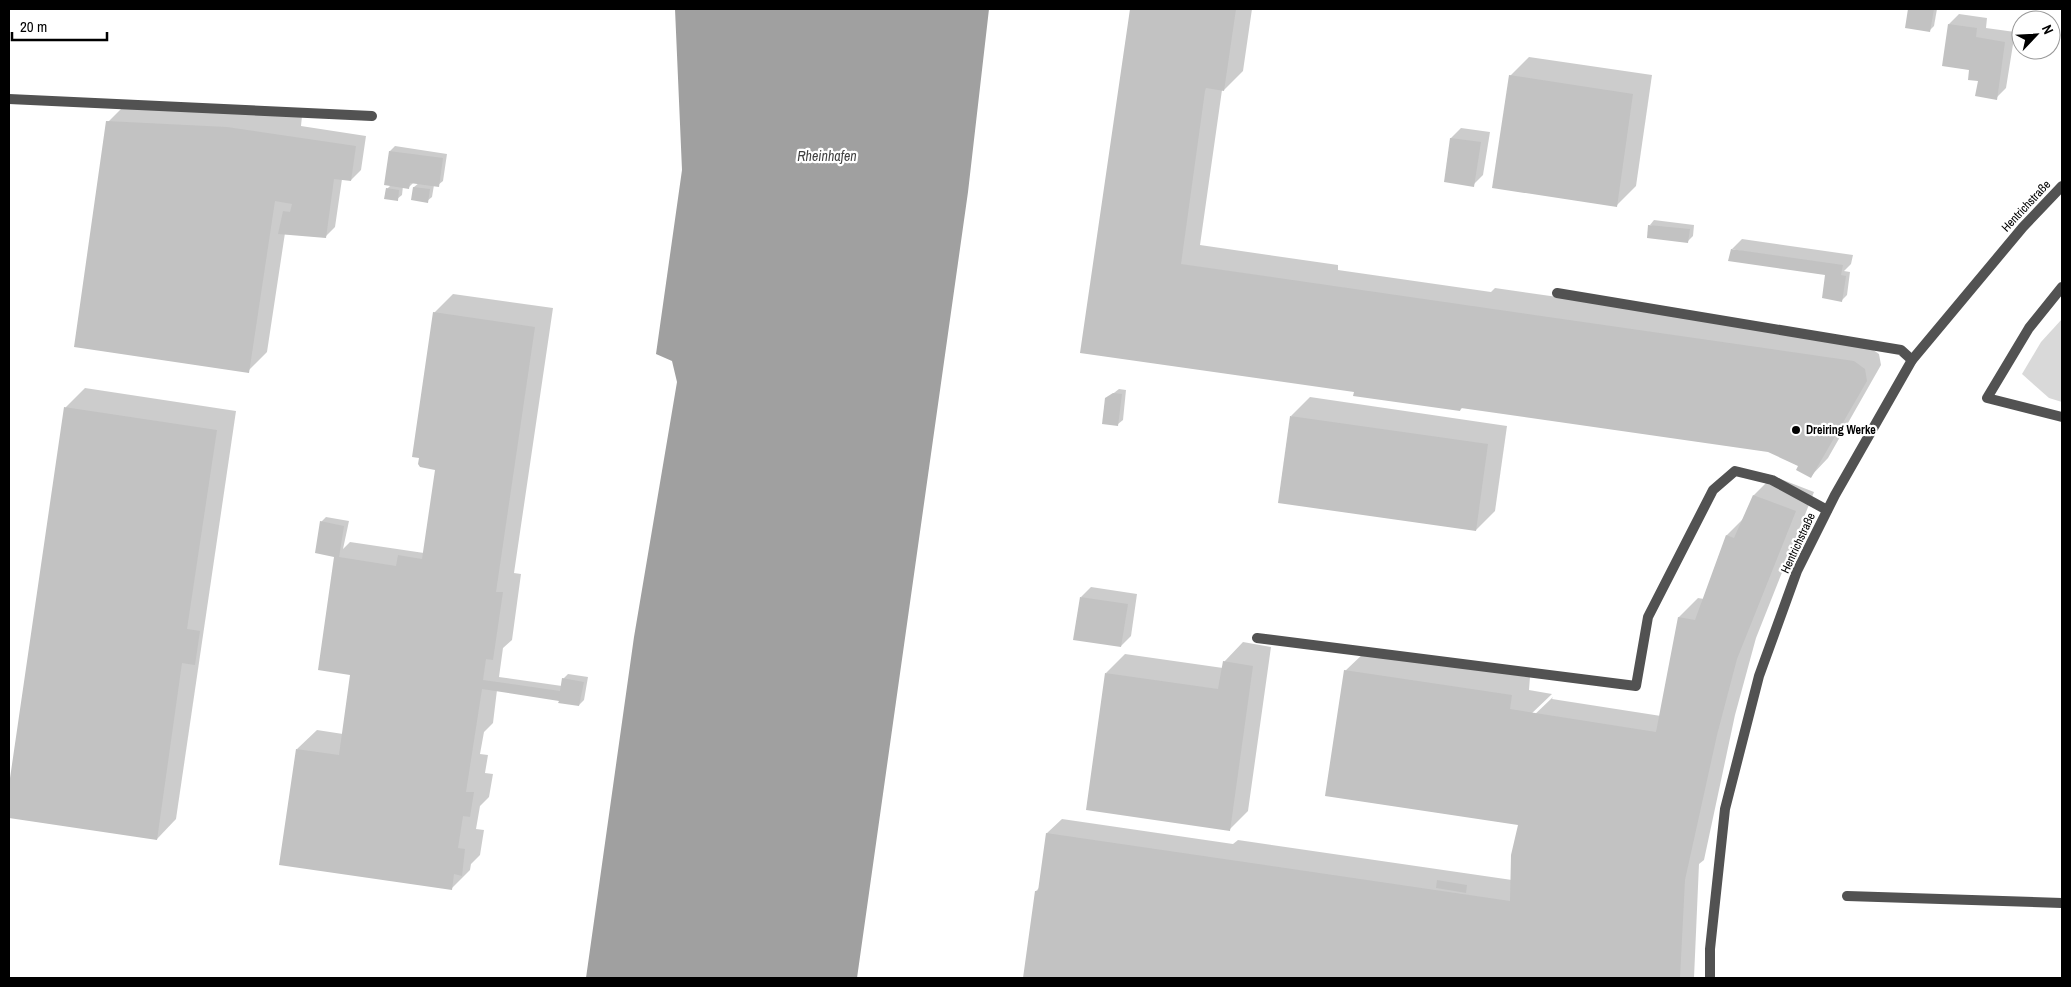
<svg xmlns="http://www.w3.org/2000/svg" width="2071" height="987" viewBox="0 0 2071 987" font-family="'Archivo Narrow',sans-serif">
<rect width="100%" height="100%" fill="#fff"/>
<polygon fill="#d9d9d9" points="2062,319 2062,402 2049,398 2022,374 2041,342"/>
<polygon fill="#a0a0a0" points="675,9 989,9 968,192 857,978 586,978 634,637 677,382 672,361 656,354 682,170"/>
<g fill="#0003">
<polygon points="1132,9 1252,9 1243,71 1224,90 1222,90 1200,245 1338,265 1338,270 1491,292 1495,288 1783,329 1869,347 1879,354 1881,365 1828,458 1811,476 1799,466 1769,451 1463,407 1460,410 1355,391 1082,351"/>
<polygon points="1910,9 1937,9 1934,26 1929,31 1906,27"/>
<polygon points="1959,14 1987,18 1986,28 2015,32 2006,88 1996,98 1971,69 1949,24"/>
<polygon points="1529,57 1652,75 1636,186 1617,205 1510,76"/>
<polygon points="127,103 302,116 301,126 366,136 361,170 351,180 342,179 335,227 325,237 285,233 267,352 248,371 108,122"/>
<polygon points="1461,128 1490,132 1483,175 1473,185 1445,181 1451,138"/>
<polygon points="395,146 447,154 443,181 438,185 434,185 432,197 427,201 412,199 414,187 419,183 414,182 409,187 403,186 402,195 397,199 387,189 391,185 390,151"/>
<polygon points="1654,220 1694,225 1693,236 1688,241 1650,225"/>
<polygon points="1742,239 1853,255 1851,264 1844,271 1850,272 1847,295 1842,300 1827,271 1732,249"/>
<polygon points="453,294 553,308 514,573 521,574 512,640 503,648 499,677 562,686 563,679 568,674 588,677 584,700 579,705 560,700 497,690 493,723 484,732 480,754 488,755 485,773 493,774 489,797 480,806 476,829 484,830 480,855 471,864 470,870 451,889 297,749 317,730 343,734 352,675 336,557 321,522 326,517 349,521 343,549 350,542 424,553 436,469 434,313"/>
<polygon points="85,388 236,411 176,819 157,839 9,817 9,794 66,407"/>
<polygon points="1119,389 1126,390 1123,420 1118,424 1106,399"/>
<polygon points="1310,397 1507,426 1495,511 1476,530 1291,416"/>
<polygon points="1773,476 1814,492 1756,638 1735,715 1704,860 1699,864 1694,978 1024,978 1036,891 1039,888 1047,833 1062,819 1233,844 1238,840 1512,880 1519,824 1345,671 1365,652 1530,677 1529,690 1552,694 1529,716 1531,718 1553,697 1552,699 1661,716 1679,617 1698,598 1704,599 1727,535 1744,518 1754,495"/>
<polygon points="1091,587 1137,594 1131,636 1121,646 1081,597"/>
<polygon points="1243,642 1271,647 1248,811 1229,830 1106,673 1125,654 1223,668 1224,662"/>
</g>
<g fill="#c2c2c2">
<polygon points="1130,9 1236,9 1224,91 1206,88 1205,91 1181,264 1854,361 1865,369 1867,381 1811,478 1796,470 1798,466 1768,452 1461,408 1460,411 1353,396 1354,392 1080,353"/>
<polygon points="1908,9 1934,9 1930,32 1905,28"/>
<polygon points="1948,24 1977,28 1976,37 2005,42 1997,100 1975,96 1978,81 1968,80 1969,70 1942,66"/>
<polygon points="1509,75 1633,94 1617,207 1492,188"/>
<polygon points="106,121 227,127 356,146 351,181 334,179 326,238 278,234 283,211 290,212 292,204 275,201 249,373 74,347"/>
<polygon points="1450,138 1481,142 1474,187 1444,182"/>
<polygon points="389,151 443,158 439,187 410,183 409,189 384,185"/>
<polygon points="413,187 430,189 428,203 411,200"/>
<polygon points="386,188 399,190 398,201 384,199"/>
<polygon points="1648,225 1690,229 1688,243 1647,238"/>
<polygon points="1731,249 1843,265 1841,275 1846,276 1842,302 1822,298 1825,275 1728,261"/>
<polygon points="433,312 535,327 496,592 503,592 493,660 486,659 483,680 560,691 562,678 584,682 579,706 558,703 559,701 482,689 466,792 474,792 470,817 463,816 458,848 465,849 462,876 454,874 452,890 279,865 296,749 339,755 350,675 318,670 334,557 315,553 320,521 344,526 339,557 396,566 398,555 422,559 435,470 420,467 418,464 419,458 412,457"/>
<polygon points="1113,393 1122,394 1118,426 1102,424 1105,398"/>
<polygon points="64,407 217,430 187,629 200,631 195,665 182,663 157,840 9,818 9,785"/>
<polygon points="1290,416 1488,444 1476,531 1278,503"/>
<polygon points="1753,495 1796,511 1737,659 1717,735 1685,880 1680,978 1023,978 1035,891 1038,891 1046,833 1510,901 1511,855 1518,825 1325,796 1344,670 1512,695 1510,709 1656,732 1678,617 1695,620 1726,535 1734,538"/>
<polygon points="1080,597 1128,604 1121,647 1073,640"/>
<polygon points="1223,661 1253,666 1230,831 1086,810 1105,673 1218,689"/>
<polygon points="1437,880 1467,885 1466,893 1436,888"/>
</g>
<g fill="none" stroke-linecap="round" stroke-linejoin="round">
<g stroke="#525252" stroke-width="10">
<polyline points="9,99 372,116"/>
<polyline points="2062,287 2029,328 1987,398 2062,417"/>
<polyline points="1557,293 1901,350 1912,360"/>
<polyline points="1257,638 1636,686 1648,617 1713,490 1735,471 1772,480 1827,510"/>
<polyline points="1847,896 2062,903"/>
</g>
<polyline stroke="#525252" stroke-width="10" points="1710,978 1710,949 1725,809 1759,676 1797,571 1835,495 1912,360 2023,227 2062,186"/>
</g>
<circle fill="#000" stroke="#fff" stroke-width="2" cx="1796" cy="430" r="5"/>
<g text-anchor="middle" stroke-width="4.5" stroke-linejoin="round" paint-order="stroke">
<g font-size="12" fill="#000" stroke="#fff">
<text transform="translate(2026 206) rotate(-47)" y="4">Hentrichstraße</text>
<text transform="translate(1798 543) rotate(-65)" y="4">Hentrichstraße</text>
</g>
<g font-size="12" font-weight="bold" fill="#000" stroke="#fff" text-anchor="start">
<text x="1806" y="434">Dreiring Werke</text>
</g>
<g font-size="14" font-style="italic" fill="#414141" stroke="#fff">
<text x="827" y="161">Rheinhafen</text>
</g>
</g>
<rect width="2071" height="987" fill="none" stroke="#000000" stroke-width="20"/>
<g transform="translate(2036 35) rotate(65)"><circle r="24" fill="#ffffff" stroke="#999999"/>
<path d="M0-4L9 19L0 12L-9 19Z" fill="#000000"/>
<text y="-8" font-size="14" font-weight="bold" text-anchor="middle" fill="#000000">N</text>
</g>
<path d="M12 32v8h95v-8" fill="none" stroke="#000000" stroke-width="2.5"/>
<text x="20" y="32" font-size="15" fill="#000000" stroke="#ffffff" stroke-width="4" paint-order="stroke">20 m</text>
</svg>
